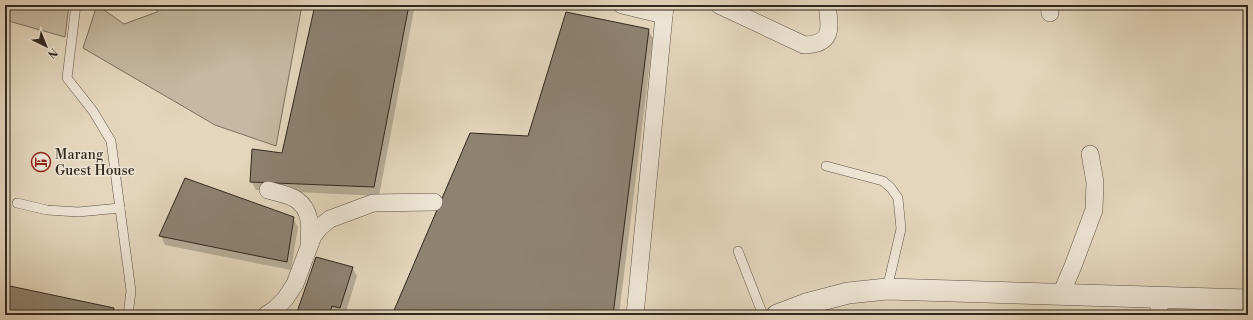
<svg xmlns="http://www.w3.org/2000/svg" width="1253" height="320" viewBox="0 0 1253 320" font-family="'Libre Bodoni',serif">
<rect width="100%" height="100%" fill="#e4d6bd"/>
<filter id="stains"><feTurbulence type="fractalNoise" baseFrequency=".005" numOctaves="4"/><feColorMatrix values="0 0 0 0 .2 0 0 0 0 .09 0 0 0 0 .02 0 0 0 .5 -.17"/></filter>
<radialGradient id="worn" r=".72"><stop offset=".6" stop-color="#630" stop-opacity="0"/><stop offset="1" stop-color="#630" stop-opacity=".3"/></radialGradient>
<g fill="#c6b8a2" stroke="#7c7060">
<polygon points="5,5 69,5 65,37 5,20"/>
<polygon points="97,5 124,24 157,12 160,5 302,5 276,146 215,125 83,48"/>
</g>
<g fill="#0003">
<polygon points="316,5 411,5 414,10 379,196 256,190 251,181 282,154"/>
<polygon points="648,30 653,38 619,315 394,315 529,137"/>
<polygon points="293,218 298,227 291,270 165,245 161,236"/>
<polygon points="352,267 357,276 345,315 337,314 336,315 297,315"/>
<polygon points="5,286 113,309 117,315 5,315"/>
</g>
<g fill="#8e8271" stroke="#31281e">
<polygon points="315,5 409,5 374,187 250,182 252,149 282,153"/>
<polygon points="566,12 649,29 613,315 392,315 470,133 528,136"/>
<polygon points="185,178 294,217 287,262 159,236"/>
<polygon points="316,257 353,267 340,308 332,306 329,315 296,315"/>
<polygon points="5,285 114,308 113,315 13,315 5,313"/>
</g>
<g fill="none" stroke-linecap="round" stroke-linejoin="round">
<g stroke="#5e5446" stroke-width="10">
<g id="service">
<polyline points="76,5 67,78 93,111 111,141 131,291 128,315"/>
<polyline points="826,166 883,181 891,188 898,198 901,229 887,289"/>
<polyline points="17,203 47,210 78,212 120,208"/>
<polyline points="738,251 763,315"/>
</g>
</g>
<g stroke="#5e5446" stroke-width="18">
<g id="minor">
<polyline points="622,5 664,15"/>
<path d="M719,5L804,45C834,44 830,28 827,5"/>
<polyline points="1049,5 1050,13"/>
<path d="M268,190C275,192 291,195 297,200C312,211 310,228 309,243"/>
<polyline points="1061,294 1073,266 1094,210 1095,182 1090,154"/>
<polyline points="266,315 275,309 285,299 295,284 313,236 320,227 330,219 373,203 434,202"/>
<polyline points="635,315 665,5"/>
<polyline points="1158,315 1161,297"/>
</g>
</g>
<g stroke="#5e5446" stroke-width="22">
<polyline id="tertiary" points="777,315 806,304 848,293 887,289 1248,300"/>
</g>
<use href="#service" stroke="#ede4d4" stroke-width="9"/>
<use href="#minor" stroke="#ede4d4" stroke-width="17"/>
<use href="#tertiary" stroke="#ede4d4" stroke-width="21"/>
</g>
<defs>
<g id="hotel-ring" transform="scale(1)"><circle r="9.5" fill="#ede4d4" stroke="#8f2418" stroke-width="1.5"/><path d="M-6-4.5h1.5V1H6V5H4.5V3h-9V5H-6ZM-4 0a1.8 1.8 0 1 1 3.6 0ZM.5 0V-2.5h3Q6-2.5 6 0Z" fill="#8f2418"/></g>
</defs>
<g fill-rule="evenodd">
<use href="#hotel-ring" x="41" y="162"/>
</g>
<g text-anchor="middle" stroke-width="3" stroke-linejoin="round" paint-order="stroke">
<g font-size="14" fill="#31281e" stroke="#ede4d4" text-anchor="start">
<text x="55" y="159">Marang<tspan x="55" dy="16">Guest House</tspan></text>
</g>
</g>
<rect width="1253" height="320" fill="none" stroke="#e4d6bd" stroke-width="20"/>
<rect x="6" y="6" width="1241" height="308" fill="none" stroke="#31281e" stroke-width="2"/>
<rect x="10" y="10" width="1233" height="300" fill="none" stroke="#31281e"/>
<g transform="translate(46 46) rotate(137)" stroke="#ede4d4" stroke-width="3" paint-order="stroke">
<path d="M0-3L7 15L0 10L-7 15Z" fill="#31281e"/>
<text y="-6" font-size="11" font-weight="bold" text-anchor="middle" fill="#31281e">N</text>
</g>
<rect width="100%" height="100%" filter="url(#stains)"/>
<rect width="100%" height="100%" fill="url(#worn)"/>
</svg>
